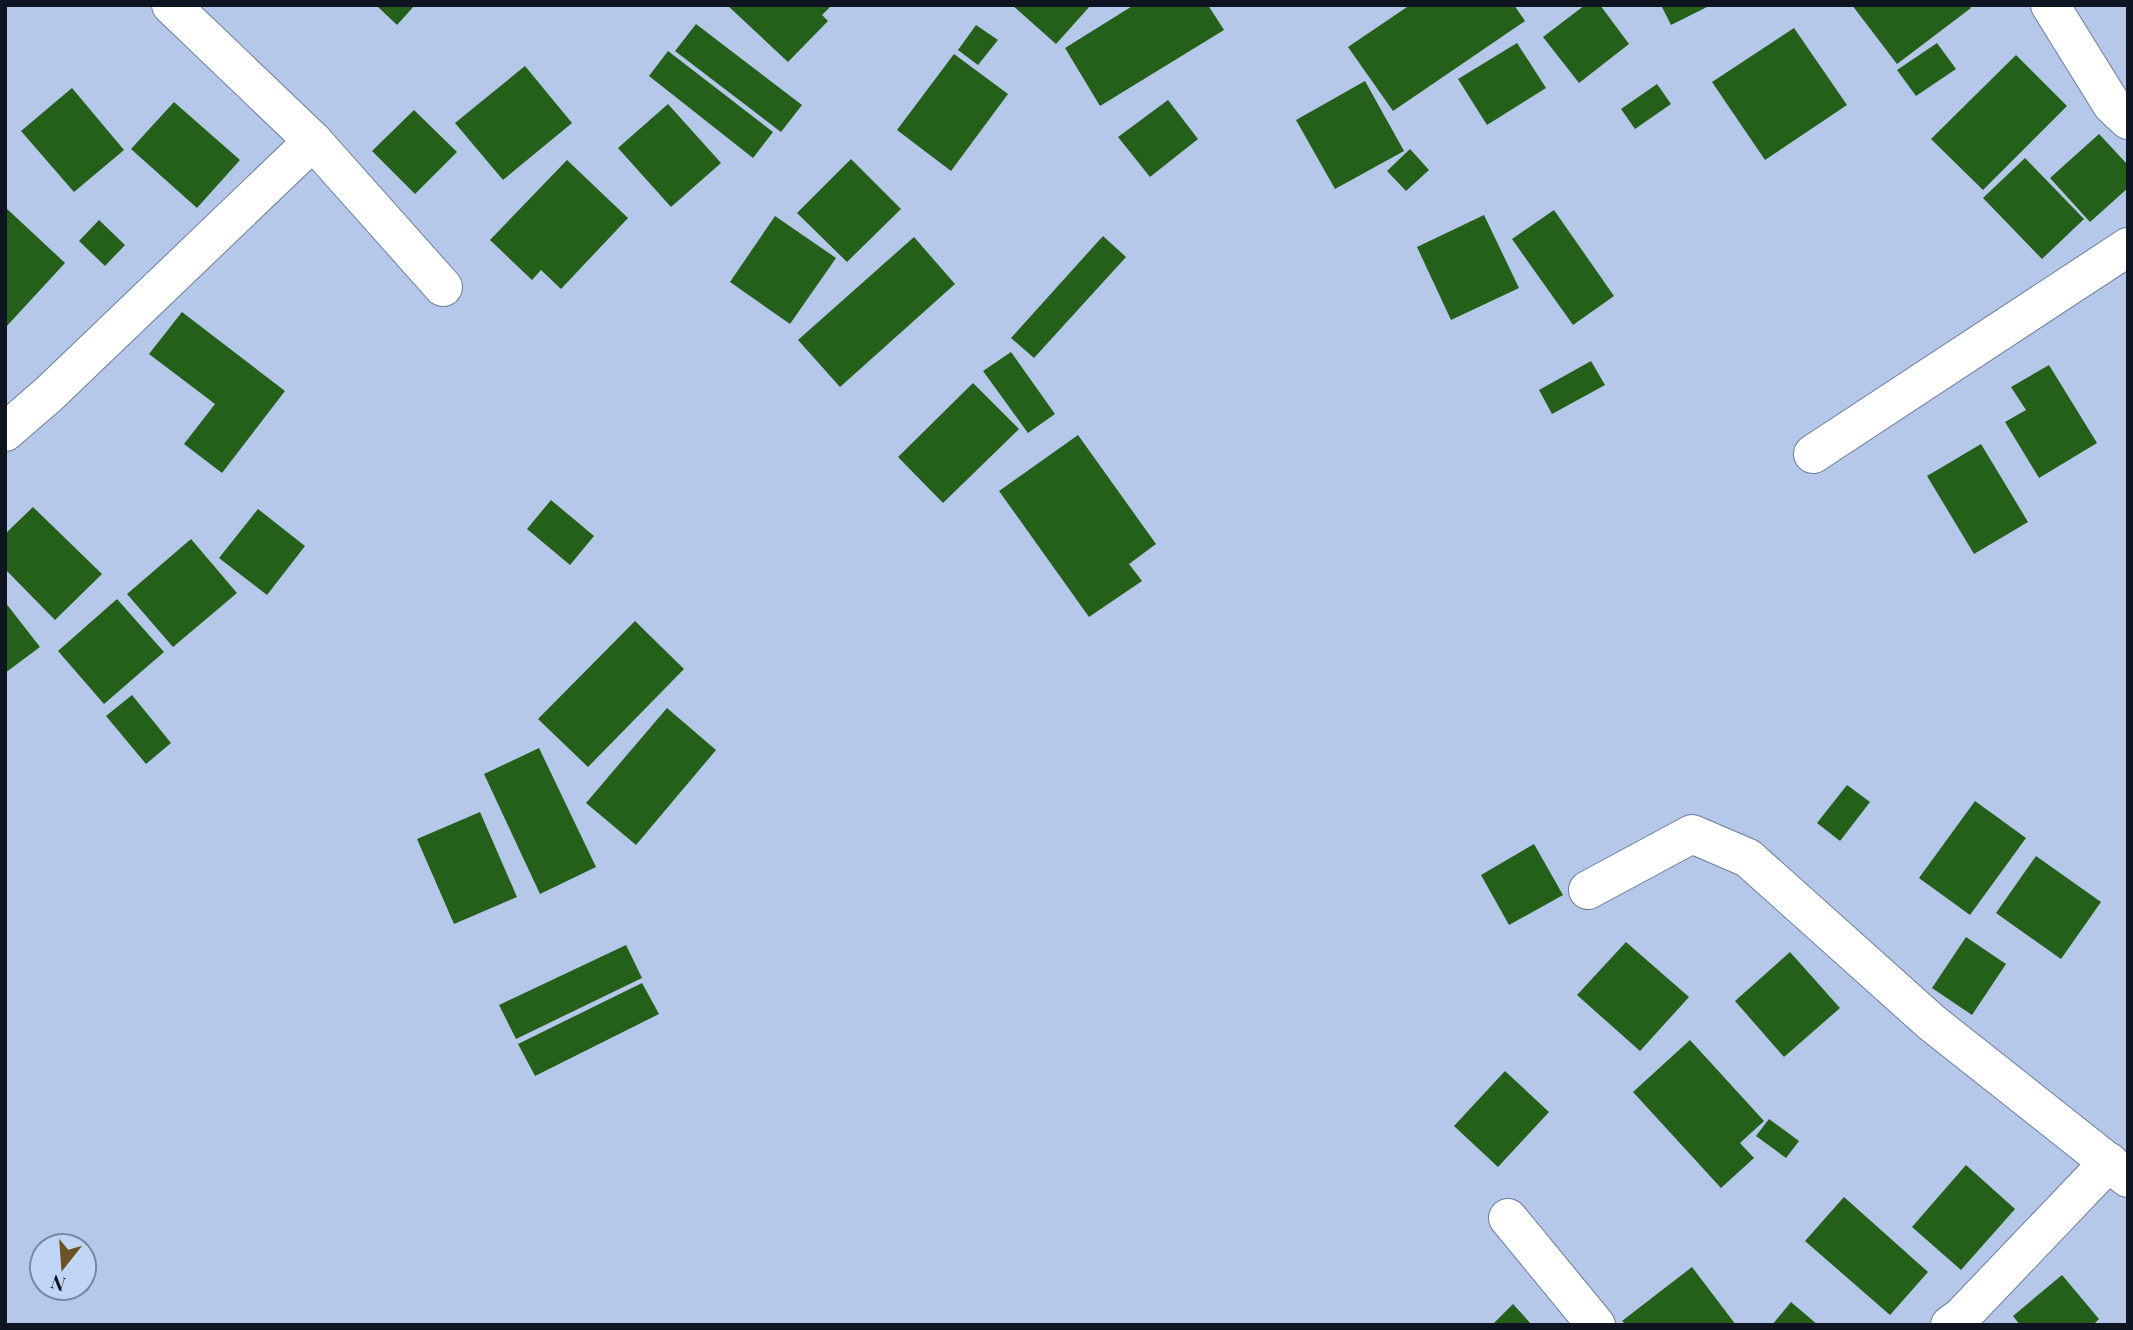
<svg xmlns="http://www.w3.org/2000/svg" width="2133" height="1330" viewBox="0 0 2133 1330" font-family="'Playfair Display',serif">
<rect width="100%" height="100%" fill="#b5c8ea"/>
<g fill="#25601a">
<polygon points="376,5 415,5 397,25"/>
<polygon points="727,5 832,5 822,15 828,21 788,62"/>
<polygon points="1012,5 1091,5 1056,44"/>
<polygon points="1134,5 1208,5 1224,30 1100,106 1065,48"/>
<polygon points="1410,5 1514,5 1525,21 1393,111 1348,47"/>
<polygon points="1585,5 1600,5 1629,44 1579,83 1543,37"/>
<polygon points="1661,5 1711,5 1671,25"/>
<polygon points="1852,5 1969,5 1971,8 1897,64"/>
<polygon points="696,24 802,105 781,132 675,51"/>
<polygon points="976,25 998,40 978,65 958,50"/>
<polygon points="1794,28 1847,105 1765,160 1712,82"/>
<polygon points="1517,43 1546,88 1487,125 1458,79"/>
<polygon points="1937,43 1956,69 1916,96 1897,70"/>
<polygon points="668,51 773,132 753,158 649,76"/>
<polygon points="954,54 1008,94 951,171 897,130"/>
<polygon points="2016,55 2067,106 1983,190 1931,139"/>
<polygon points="525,66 572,123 503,180 455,123"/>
<polygon points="1365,81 1404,151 1335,189 1296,120"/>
<polygon points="1657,84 1671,104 1635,129 1621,109"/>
<polygon points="72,88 124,150 74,192 21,131"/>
<polygon points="1168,100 1198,139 1150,177 1118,137"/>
<polygon points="174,102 240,160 197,208 131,149"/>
<polygon points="668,104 721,163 671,207 618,148"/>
<polygon points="414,110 457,152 415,194 372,151"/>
<polygon points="2099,134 2128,165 2128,188 2090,222 2050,178"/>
<polygon points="1410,149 1429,170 1406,191 1387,171"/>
<polygon points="2025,158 2084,219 2042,259 1983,198"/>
<polygon points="851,159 901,209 847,262 797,213"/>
<polygon points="567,160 628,218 561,289 541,270 532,280 490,240"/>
<polygon points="5,207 65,263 5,328"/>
<polygon points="1554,210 1614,296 1573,325 1512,239"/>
<polygon points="1484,215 1519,288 1451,320 1417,247"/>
<polygon points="775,216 836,258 790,324 730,282"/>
<polygon points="99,220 125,245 105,266 79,241"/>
<polygon points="1103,236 1126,257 1034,358 1011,338"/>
<polygon points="914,237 955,284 840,387 798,340"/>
<polygon points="182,312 285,391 222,473 184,444 215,404 149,354"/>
<polygon points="1011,352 1055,414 1028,433 983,371"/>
<polygon points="1591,361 1605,385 1552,414 1539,390"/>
<polygon points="2049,365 2097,443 2039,478 2005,422 2026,410 2011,387"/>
<polygon points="973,383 1019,429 943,503 898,457"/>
<polygon points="1078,435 1156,544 1129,564 1142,581 1089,617 999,491"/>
<polygon points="1981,444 2028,522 1974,554 1927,476"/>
<polygon points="551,500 594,536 570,565 527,529"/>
<polygon points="33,507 102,574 55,620 5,569 5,534"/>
<polygon points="258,509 305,546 267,595 219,558"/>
<polygon points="191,539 237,593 173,647 127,594"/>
<polygon points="117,599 164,652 104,704 58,651"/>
<polygon points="5,602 40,647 5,673"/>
<polygon points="635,621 684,669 588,767 538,719"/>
<polygon points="132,695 171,743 146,764 106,716"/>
<polygon points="667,708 716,750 636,845 586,803"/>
<polygon points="539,748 596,867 540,894 484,774"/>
<polygon points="1847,785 1870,802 1840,841 1817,823"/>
<polygon points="1975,801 2026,838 1970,915 1919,878"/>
<polygon points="480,812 517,897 454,924 417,839"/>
<polygon points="1534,844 1563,895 1509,925 1481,875"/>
<polygon points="2036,856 2101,902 2061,959 1996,913"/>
<polygon points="1966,937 2006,964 1972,1015 1932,988"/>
<polygon points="1626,942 1689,997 1640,1051 1577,995"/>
<polygon points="626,945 642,978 516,1039 499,1005"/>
<polygon points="1790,952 1840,1008 1784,1057 1735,1001"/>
<polygon points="642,983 659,1014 535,1076 518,1044"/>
<polygon points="1690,1040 1764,1121 1740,1143 1754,1158 1721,1188 1633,1092"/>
<polygon points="1505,1071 1549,1112 1498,1167 1454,1126"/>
<polygon points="1769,1119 1799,1141 1786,1158 1756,1136"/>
<polygon points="1966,1165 2015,1209 1961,1270 1912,1227"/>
<polygon points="1844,1197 1928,1272 1890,1315 1805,1241"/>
<polygon points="1692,1267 1736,1325 1626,1325 1622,1321"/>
<polygon points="2062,1275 2099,1319 2093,1325 2020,1325 2013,1316"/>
<polygon points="1791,1302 1818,1325 1772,1325"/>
<polygon points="1513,1304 1532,1325 1492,1325"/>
</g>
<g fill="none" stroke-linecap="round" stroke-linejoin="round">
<g stroke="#6b7e9c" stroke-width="40">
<g id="minor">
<polyline points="171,5 313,141 443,287"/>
<polyline points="2050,5 2112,105 2128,120"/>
<polyline points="5,432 49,394 313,141"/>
<polyline points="1813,454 2128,247"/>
<polyline points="1588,890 1692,834 1748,858 1931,1022 2128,1178"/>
<polyline points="1508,1218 1596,1325"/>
<polyline points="1950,1325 1961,1317 2109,1162"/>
</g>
</g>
<use href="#minor" stroke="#fff" stroke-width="38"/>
</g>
<rect width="2133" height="1330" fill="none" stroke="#0e1520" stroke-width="14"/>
<g transform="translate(63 1267) rotate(197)"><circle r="33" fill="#c1d5f7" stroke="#7988a1" stroke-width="2"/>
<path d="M0-5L12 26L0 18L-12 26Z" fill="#6c5223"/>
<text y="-10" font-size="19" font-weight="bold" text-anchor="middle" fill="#0e1520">N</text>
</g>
</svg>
